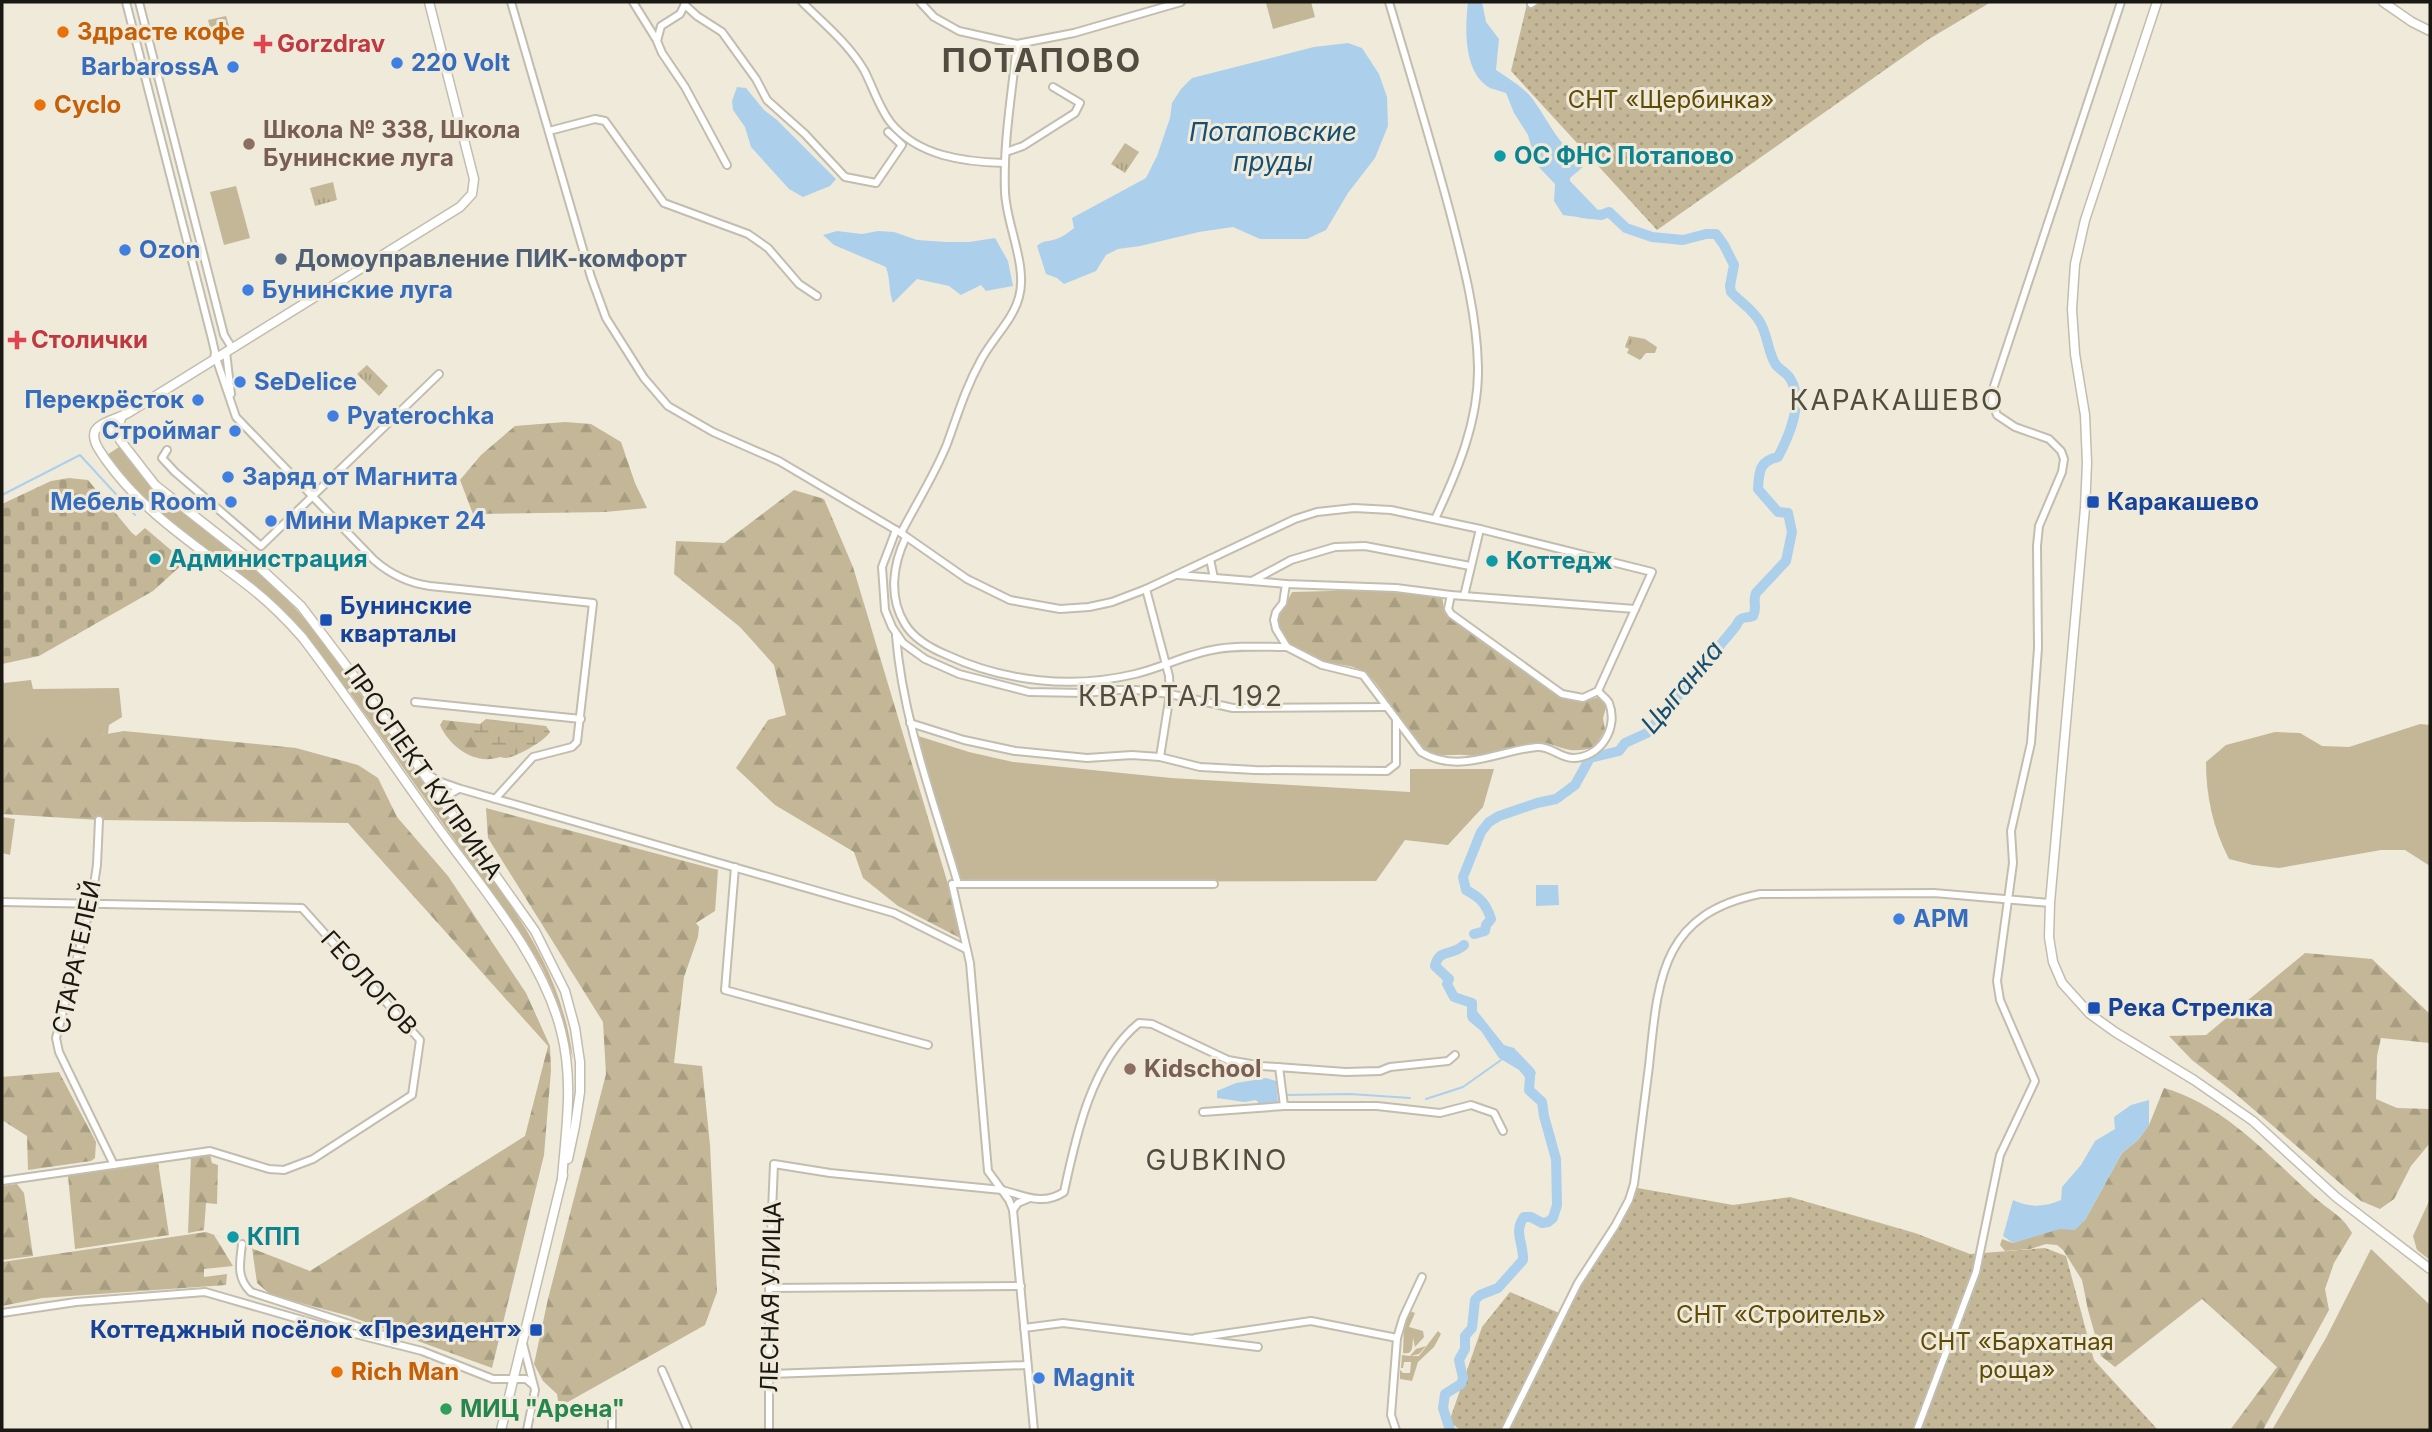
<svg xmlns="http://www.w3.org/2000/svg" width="2432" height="1432" viewBox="0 0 2432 1432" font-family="Inter,sans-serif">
<defs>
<pattern id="forest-firs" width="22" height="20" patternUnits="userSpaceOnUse" patternTransform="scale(1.75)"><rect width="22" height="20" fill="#c3b797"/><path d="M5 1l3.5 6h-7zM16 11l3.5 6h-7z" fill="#a79d81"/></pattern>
<pattern id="wetland-marsh" width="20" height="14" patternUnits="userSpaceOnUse" patternTransform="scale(1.75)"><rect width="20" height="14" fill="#c3b797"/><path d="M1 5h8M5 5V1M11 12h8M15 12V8" fill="none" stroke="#a79d81"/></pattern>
<pattern id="cemetery-stones" width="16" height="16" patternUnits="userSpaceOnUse" patternTransform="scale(1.75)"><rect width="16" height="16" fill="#c3b797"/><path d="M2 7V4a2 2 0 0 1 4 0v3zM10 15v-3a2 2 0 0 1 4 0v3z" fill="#a79d81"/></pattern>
<pattern id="park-tufts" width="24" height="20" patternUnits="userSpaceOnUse" patternTransform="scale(1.75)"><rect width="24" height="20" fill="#c3b797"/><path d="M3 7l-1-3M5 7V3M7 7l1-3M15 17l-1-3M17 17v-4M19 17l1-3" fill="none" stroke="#a79d81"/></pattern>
<pattern id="garden-dots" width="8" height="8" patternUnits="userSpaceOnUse" patternTransform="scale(1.75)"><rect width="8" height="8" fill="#c3b797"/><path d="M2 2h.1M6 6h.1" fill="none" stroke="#a79d81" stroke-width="1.8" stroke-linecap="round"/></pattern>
</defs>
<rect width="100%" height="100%" fill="#efeada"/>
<g fill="#c3b797">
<polygon points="1271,2 1311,2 1315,17 1273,29 1266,3"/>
<polygon points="236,186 250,238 224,245 210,192"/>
<path d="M119,447C157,498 206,527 254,568C294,602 324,642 356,684L347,690L291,619L272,600L171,523L124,477L107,455Z"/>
<polygon points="2,676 4,683 31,680 33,689 119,688 122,717 109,725 108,734 101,735 2,735"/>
<path d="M357,689C391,737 425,785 459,833C512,906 562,968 573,1060L561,1012L553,991L542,967L522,935L350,693Z"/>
<path d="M2420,724L2430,725V866L2405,850H2381L2279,868L2253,865L2229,859C2213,828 2206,796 2206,762L2226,745L2275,732L2300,733L2322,746L2349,747Z"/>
<polygon points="915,735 969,752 1013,762 1171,778 1410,792 1410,769 1494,769 1483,807 1448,845 1405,840 1376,881 959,882"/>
<polygon points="2,817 15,819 10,855 2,853"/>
<polygon points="2430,1199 2430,1260 2417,1250 2413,1236"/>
<polygon points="2371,1249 2430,1305 2430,1430 2272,1430 2326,1338"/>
<path d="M1410,1311L1415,1313L1409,1327L1423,1331L1424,1337L1415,1347L1413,1338C1412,1346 1414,1355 1403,1353L1404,1326Z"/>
<polygon points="1438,1331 1441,1334 1434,1347 1418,1362 1412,1381 1400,1379 1400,1370 1403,1373 1410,1373 1411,1362 1404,1362 1403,1368 1401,1368 1402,1355 1410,1356 1416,1349 1426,1346 1419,1354 1411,1356 1419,1356"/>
</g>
<g fill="url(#forest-firs)">
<polygon points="565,422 591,424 621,442 635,483 647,508 605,512 473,514 460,480 481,455 515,426"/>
<polygon points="794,490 824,499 853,567 962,931 960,938 898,906 863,878 854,852 775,805 736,768 768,720 786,715 774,665 740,627 674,574 676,541 724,543"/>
<path d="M1368,590L1442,596L1445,614L1563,697C1577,702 1587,702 1601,696L1606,708L1603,718L1605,730L1594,748C1583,750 1573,752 1562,748C1555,746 1549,743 1542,743C1525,744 1515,752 1501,755C1487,759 1477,756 1464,755C1453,754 1442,757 1432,753C1403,742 1391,695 1368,675C1355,663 1338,666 1323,661C1309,656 1292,647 1282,635C1269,619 1286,607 1292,592Z"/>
<path d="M443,720L526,729C523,735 521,744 516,749C513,752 507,754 502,756C478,767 450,748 440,725Z"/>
<path d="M124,731L296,748L358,765L378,778L397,817L448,876L526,993L550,1046L551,1070L544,1155L492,1368L349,1316L271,1295L257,1283L252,1248L214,1235L233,1266L204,1269V1277L227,1274L226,1285L42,1298L2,1306V1262L206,1232C241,1244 275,1257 310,1271L525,1136L548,1046L348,823L99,820L2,814V735H101Z"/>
<polygon points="486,808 718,870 715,911 696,923 699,927 698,937 684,977 674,1063 702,1066 710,1145 717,1292 705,1325 559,1407 557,1394 543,1381 534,1364 548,1299 606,1074 603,1022 488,838"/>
<polygon points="2305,953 2372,959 2430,1014 2430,1043 2381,1038 2377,1056 2376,1099 2397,1108 2430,1109 2430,1143 2411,1166 2394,1199 2380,1209 2361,1201 2232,1091 2192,1060 2169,1036 2206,1035"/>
<polygon points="59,1072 96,1142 95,1158 91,1161 28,1170 27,1136 2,1120 2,1077"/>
<path d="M2164,1088C2224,1105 2268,1155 2313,1196C2328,1210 2342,1215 2352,1233L2334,1263L2325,1289L2329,1310L2263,1430H2230L2277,1367L2202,1299L2115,1367L2101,1356L2088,1310L2082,1280L2063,1250L2057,1245L2046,1244L2030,1249L2005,1251L2000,1245L2002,1239L2013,1243L2085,1220L2122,1153L2138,1140L2149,1125Z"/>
<polygon points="210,1155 212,1163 218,1165 217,1204 206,1203 204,1230 188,1233 191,1157"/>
<polygon points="158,1162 169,1235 75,1249 68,1176"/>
<polygon points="17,1184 24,1193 33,1256 2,1260 2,1186"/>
</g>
<path fill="url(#wetland-marsh)" d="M486,719L546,726L550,732C545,741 516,757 506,758C496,759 474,741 469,733Z"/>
<polygon fill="url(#cemetery-stones)" points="69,478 88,480 132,533 136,536 145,528 185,562 153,591 39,656 2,664 2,504 51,481"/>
<g fill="url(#park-tufts)">
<polygon points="226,16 231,32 212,36 208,20"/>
<polygon points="1125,143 1139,152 1125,173 1111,164"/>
<polygon points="333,182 337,200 315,206 310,188"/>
<polygon points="1629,336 1645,339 1657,347 1655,353 1646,353 1640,360 1627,353 1629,349 1625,347"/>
<polygon points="367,365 388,386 379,396 357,374"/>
</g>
<g fill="url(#garden-dots)">
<polygon points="1529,2 1991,2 1929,39 1657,230 1511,71 1527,4"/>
<polygon points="1632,1187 1733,1205 1790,1197 1915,1233 1970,1254 2045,1248 2066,1256 2094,1360 2158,1430 1461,1430 1449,1422 1482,1327 1510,1292 1564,1315"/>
</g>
<g fill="#acd0ec">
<path d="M1468,2H1482L1486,22L1499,39L1496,70C1509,79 1525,88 1534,101C1550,123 1558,146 1582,159L1583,167L1570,178V181L1597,209L1592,219L1563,215L1554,201L1555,184L1536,164L1528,135L1514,113L1506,93C1501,91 1495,90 1490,88C1463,73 1465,28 1468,2Z"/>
<path d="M1348,43L1362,48L1379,74L1387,97L1388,126L1375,158L1348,193L1326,230L1307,239H1260L1233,227L1199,232L1140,246L1118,249L1106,255L1096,271L1064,284L1057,278L1046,274L1037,246C1044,240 1046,242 1053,240C1061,238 1068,233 1074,228L1072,218L1146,178L1157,156L1170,118L1172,103L1181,89L1192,78L1314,47Z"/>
<polygon points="737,87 746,88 764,110 777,120 836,179 830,186 803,197 789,189 751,147 745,127 733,110 732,101"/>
<path d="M837,231L862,234L878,231L894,232L917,240L946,242H969L995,238L1008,261L1013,286L986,291L981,285L961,295L949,286L917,279L893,303C888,289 891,282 886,267L834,245L823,235Z"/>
<polygon points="1536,885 1558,885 1559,905 1536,906"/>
<polygon points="1477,1011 1504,1045 1514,1048 1534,1069 1536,1073 1529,1090 1529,1082 1519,1070 1499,1058 1481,1031 1468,1020"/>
<polygon points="1266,1078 1276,1081 1278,1103 1260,1105 1256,1100 1244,1102 1217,1098 1217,1091 1236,1083"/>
<path d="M2149,1100V1125L2138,1140L2122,1153L2085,1220L2075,1230L2060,1229L2013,1243L2003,1236L2013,1200C2030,1208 2044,1207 2061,1200L2062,1187L2081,1165L2095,1141L2115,1129L2114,1117L2131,1105Z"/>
</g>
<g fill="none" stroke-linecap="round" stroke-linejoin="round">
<g stroke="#acd0ec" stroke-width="2">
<polyline points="2,495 80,455 135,515"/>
<polyline points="1286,1095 1350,1094 1410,1098"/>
<polyline points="1426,1099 1463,1087 1501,1060"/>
</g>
<g stroke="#acd0ec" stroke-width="10">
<path d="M1474,934L1485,931L1486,925L1491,919C1486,904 1481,898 1466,890L1463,877L1481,832L1489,822L1499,816L1537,803L1556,799L1575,785L1590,758L1619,751L1625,743L1647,733L1736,626C1741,615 1744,619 1753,616C1758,607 1752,602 1756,593L1786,561L1792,532L1788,513L1778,512L1758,489C1759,472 1759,461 1778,457C1789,436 1804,403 1791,380C1788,373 1781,371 1776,365C1768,353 1768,337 1761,324C1754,310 1741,303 1731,292L1730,286L1734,265L1724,245L1716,234H1706L1683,240L1652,237L1626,228L1609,212L1601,215L1582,213"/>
<path d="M1464,945C1451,957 1439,948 1435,966L1449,979L1447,984L1454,997L1472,1003V1016L1480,1023"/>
<path d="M1450,1430L1443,1408L1445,1394L1461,1384L1463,1378L1459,1360L1465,1349V1336L1472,1328L1475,1300L1480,1295L1498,1288L1523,1260C1524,1244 1513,1232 1524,1217H1531L1542,1223L1548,1222L1553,1218L1557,1205L1556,1159L1544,1116L1542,1102L1529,1090L1530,1077"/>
</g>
<g stroke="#c2bdae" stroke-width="10">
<g id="minor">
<polyline points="126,2 212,339 215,352 214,359"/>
<polyline points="139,2 224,335 232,348"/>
<polyline points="511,2 591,277 606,318 644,378 668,406 713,432 779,461 901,533 967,579 1010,600 1060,609 1089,607 1112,602 1146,589 1295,519 1317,512 1354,508 1391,510 1480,529"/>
<polyline points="633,2 656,39"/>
<path d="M802,2C824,24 848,43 864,70C873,87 879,108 891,123C918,156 964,162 1004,163"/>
<polyline points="920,2 934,17 959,31 1017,44 1074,33 1181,2"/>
<path d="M1389,2C1410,73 1432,144 1451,216C1464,266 1477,316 1478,367C1479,421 1457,472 1435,519"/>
<polyline points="685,4 680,14 661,26 657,41 662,53 685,87 727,165"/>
<polyline points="1531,4 1534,2"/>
<polyline points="685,5 697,16 722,32 756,79 767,100 805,134 845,177 876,183 902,145 888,132"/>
<polyline points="549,131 595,119 605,121 664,203 748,234 768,248 799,284 817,296"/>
<polyline points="1006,152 1023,146 1075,113 1080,103 1053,87"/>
<polyline points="226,352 231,394"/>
<path d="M216,358L236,417L374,560C390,574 408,583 430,586L593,603L577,742L572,747L533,757L495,799"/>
<polyline points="100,427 109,428 119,438"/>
<polyline points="167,450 162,458 175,472 261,546 439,374"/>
<polyline points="896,530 882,567 885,610 892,627 903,643 925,659 959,674 1029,692 1086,693 1115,690 1136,690 1170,694 1233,708 1387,707"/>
<path d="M901,533C916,504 935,474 947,444C958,414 965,389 981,360C992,339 1013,320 1019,297C1028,266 1006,224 1005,192C1003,143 1012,93 1017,44"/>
<path d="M906,537C893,564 888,597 905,624C914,639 930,648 947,655C1005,682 1073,689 1135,674C1161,668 1185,655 1212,650C1236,645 1262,647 1287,647"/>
<polyline points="1210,559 1214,578"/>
<polyline points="1178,575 1252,581 1291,560 1335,547 1365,546 1470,566"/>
<polyline points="1252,581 1286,584 1396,588 1451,595 1635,609"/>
<path d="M1286,584L1283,603L1276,612L1274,620L1276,629L1287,647L1322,665L1363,675L1421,752C1460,775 1499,750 1537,747C1551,746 1560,758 1573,758C1600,758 1619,728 1609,703C1607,699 1601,695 1598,691"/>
<polyline points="1146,589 1169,676 1170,694 1160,757"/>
<polyline points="1451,595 1448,609 1451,614 1562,694 1583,698 1598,691 1652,572 1480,529 1464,596"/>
<path d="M896,636C903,721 934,802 958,884"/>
<polyline points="415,702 581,719"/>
<polyline points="910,723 964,740 1015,751 1087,758 1132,755 1160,757 1200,767 1255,770 1387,771 1396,764 1396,719"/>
<polyline points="425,772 438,781 461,789 894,913 966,949"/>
<polyline points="449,807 450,794 459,789"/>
<polyline points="99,820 97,865 91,904 56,1038 59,1052 114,1165"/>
<polyline points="735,867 725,990 928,1045"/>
<polyline points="2,902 302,908 420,1040 412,1095 313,1159 284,1170 269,1169 210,1151 2,1181"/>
<polyline points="1279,1067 1284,1106"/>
<polyline points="1203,1112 1284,1106 1377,1106 1440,1113 1471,1105 1494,1113 1503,1131"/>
<polyline points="1013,1210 1018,1203 1030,1198"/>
<path d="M242,1244C240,1263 236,1278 251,1292L396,1339L394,1344"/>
<polyline points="769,1288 1021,1286"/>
<polyline points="2,1313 76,1302 205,1292 316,1324 422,1351 493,1379 526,1379 532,1384"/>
<polyline points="1024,1328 1063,1323 1258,1347"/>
<polyline points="1195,1338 1311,1321 1397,1338 1391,1415 1396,1430"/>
<polyline points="1397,1338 1403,1318 1422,1277"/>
<polyline points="523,1344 535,1390 527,1430"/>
<polyline points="662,1370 688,1430"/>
<polyline points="770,1374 1027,1365"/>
<polyline points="612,1430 612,1410"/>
<path d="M769,1430V1283L774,1164L830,1173L1002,1190C1025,1196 1043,1206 1064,1192C1076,1135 1092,1061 1139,1023L1152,1024L1228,1060L1262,1066L1346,1072L1380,1071L1390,1067L1448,1061L1455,1055"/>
<polyline points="1034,1430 1013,1210 1009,1200 988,1171 970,963 952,884 1214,884"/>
<path d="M1505,1430L1578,1283L1615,1226L1629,1200L1634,1184C1639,1145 1644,1106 1649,1066C1658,981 1660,914 1760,894L1934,893L2050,903"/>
<polyline points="1917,1430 1976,1272 2000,1155 2035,1081 2000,1000 1997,981 2013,863 2011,831 2031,743 2038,648 2037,546 2039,526 2062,472 2064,459 2061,451 2049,439 2015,427 1997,415 1992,402 1993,389 2121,2"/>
</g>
</g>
<g stroke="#c2bdae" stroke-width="11">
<g id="major">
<path d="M429,2L474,179L472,194L460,207L128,413C119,418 100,422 95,431C91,441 101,452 106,460C145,515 199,547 251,588C270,603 286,619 302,637C348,697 390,761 435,823C480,886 542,955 561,1031C574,1081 566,1128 562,1179"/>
<polyline points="2157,2 2085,220 2075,264 2072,309 2075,354 2085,415 2087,463 2085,508 2050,903 2049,937 2053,962 2062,983 2090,1014 2115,1032 2194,1080 2253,1121 2336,1197 2430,1269"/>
<polyline points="2383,2 2412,22 2430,31"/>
<polyline points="122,416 118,427 120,440 155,485 257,565 301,606 360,684 535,931 565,991 575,1028 580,1062 580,1092 575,1126 568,1159"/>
<polyline points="501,1430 563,1175"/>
</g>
</g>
<use href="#minor" stroke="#fff" stroke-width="6"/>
<use href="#major" stroke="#fff" stroke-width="8"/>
</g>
<g fill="#e8710a" stroke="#efeada" stroke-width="2.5">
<circle cx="63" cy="32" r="7"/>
<circle cx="40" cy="105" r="7"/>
<circle cx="337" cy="1372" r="7"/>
</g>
<g fill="#e0444e" stroke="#efeada" stroke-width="2.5">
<path d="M259.5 33.5h7v7h7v7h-7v7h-7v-7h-7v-7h7z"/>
<path d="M13.5 329.5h7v7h7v7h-7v7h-7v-7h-7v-7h7z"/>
</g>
<g fill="#3f7fe0" stroke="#efeada" stroke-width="2.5">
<circle cx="397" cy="63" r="7"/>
<circle cx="233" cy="67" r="7"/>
<circle cx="125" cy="250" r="7"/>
<circle cx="248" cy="290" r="7"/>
<circle cx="240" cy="382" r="7"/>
<circle cx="198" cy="400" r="7"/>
<circle cx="333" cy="416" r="7"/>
<circle cx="235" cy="431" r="7"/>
<circle cx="228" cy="477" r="7"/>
<circle cx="231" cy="502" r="7"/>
<circle cx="271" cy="521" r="7"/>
<circle cx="1899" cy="919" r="7"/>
<circle cx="1039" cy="1378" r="7"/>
</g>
<g fill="#8d6e63" stroke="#efeada" stroke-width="2.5">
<circle cx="249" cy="144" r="7"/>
<circle cx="1130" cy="1069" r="7"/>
</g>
<g fill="#0f9aa8" stroke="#efeada" stroke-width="2.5">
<circle cx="1500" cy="156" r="7"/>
<circle cx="155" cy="559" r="7"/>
<circle cx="1492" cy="561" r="7"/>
<circle cx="233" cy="1237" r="7"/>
</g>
<circle fill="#5c6f8a" stroke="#efeada" stroke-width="2.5" cx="281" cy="259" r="7"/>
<g fill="#1a4fb4" stroke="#efeada" stroke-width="2.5">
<rect x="2086" y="495" width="14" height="14" rx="3.5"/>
<rect x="319" y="613" width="14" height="14" rx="3.5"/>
<rect x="2087" y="1001" width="14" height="14" rx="3.5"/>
<rect x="529" y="1323" width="14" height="14" rx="3.5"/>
</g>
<circle fill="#2e9e5b" stroke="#efeada" stroke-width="2.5" cx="446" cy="1409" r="7"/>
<g text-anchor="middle" stroke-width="6" stroke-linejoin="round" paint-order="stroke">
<g font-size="24" font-weight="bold" fill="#c56008" stroke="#efeada" text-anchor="start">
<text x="77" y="40">Здрасте кофе</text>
<text x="54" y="113">Cyclo</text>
<text x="351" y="1380">Rich Man</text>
</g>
<g font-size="24" font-weight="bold" fill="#be3a42" stroke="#efeada" text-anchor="start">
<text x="277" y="52">Gorzdrav</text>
<text x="31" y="348">Столички</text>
</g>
<g font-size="24" font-weight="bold" fill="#366cbe" stroke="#efeada" text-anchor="start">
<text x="411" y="71">220 Volt</text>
<text x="219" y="75" text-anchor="end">BarbarossA</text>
<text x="139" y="258">Ozon</text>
<text x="262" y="298">Бунинские луга</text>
<text x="254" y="390">SeDelice</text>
<text x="184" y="408" text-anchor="end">Перекрёсток</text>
<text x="347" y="424">Pyaterochka</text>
<text x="221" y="439" text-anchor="end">Строймаг</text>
<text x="242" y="485">Заряд от Магнита</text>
<text x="217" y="510" text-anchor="end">Мебель Room</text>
<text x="285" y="529">Мини Маркет 24</text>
<text x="1913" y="927">АРМ</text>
<text x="1053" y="1386">Magnit</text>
</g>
<g font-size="24" fill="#5f4b03" stroke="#efeada">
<text x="1671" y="108">СНТ «Щербинка»</text>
<text x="1781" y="1323">СНТ «Строитель»</text>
<text x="2017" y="1350">СНТ «Бархатная<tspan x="2017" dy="28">роща»</tspan></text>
</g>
<g font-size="24" font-weight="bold" fill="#785e54" stroke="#efeada" text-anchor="start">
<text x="263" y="138">Школа № 338, Школа<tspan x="263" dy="28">Бунинские луга</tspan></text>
<text x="1144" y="1077">Kidschool</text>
</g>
<g font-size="24" font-weight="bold" fill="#0d838f" stroke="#efeada" text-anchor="start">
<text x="1514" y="164">ОС ФНС Потапово</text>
<text x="169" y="567">Администрация</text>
<text x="1506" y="569">Коттедж</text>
<text x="247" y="1245">КПП</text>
</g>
<g font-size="24" font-weight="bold" fill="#4e5e75" stroke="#efeada" text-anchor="start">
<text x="295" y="267">Домоуправление ПИК-комфорт</text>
</g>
<g font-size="24" font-weight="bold" fill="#164399" stroke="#efeada" text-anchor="start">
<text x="2107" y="510">Каракашево</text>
<text x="340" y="614">Бунинские<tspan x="340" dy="28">кварталы</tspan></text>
<text x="2108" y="1016">Река Стрелка</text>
<text x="522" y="1338" text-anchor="end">Коттеджный посёлок «Президент»</text>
</g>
<g font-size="24" fill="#1a1812" stroke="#efeada">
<text transform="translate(423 772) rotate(55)" y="8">ПРОСПЕКТ КУПРИНА</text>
<text transform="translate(77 957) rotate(-78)" y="8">СТАРАТЕЛЕЙ</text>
<text transform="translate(369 983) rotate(48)" y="8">ГЕОЛОГОВ</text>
<text transform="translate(771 1297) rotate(-89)" y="8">ЛЕСНАЯ УЛИЦА</text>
</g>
<g font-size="24" font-weight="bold" fill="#27864d" stroke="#efeada" text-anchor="start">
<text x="460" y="1417">МИЦ "Арена"</text>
</g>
<g font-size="26" font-style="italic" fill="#154f74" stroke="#efeada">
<text x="1273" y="141">Потаповские<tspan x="1273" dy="30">пруды</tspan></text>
<text transform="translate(1682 687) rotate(-50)" y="9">Цыганка</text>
</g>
<g font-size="28" letter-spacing="2" fill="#524d41" stroke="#efeada">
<text x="1897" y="410">КАРАКАШЕВО</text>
<text x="1181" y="706">КВАРТАЛ 192</text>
<text x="1217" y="1170">GUBKINO</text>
</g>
<g font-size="32" font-weight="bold" letter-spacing="2" fill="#524d41" stroke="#efeada">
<text x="1042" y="72">ПОТАПОВО</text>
</g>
</g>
<rect width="2432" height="1432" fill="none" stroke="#1a1812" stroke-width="7"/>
</svg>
